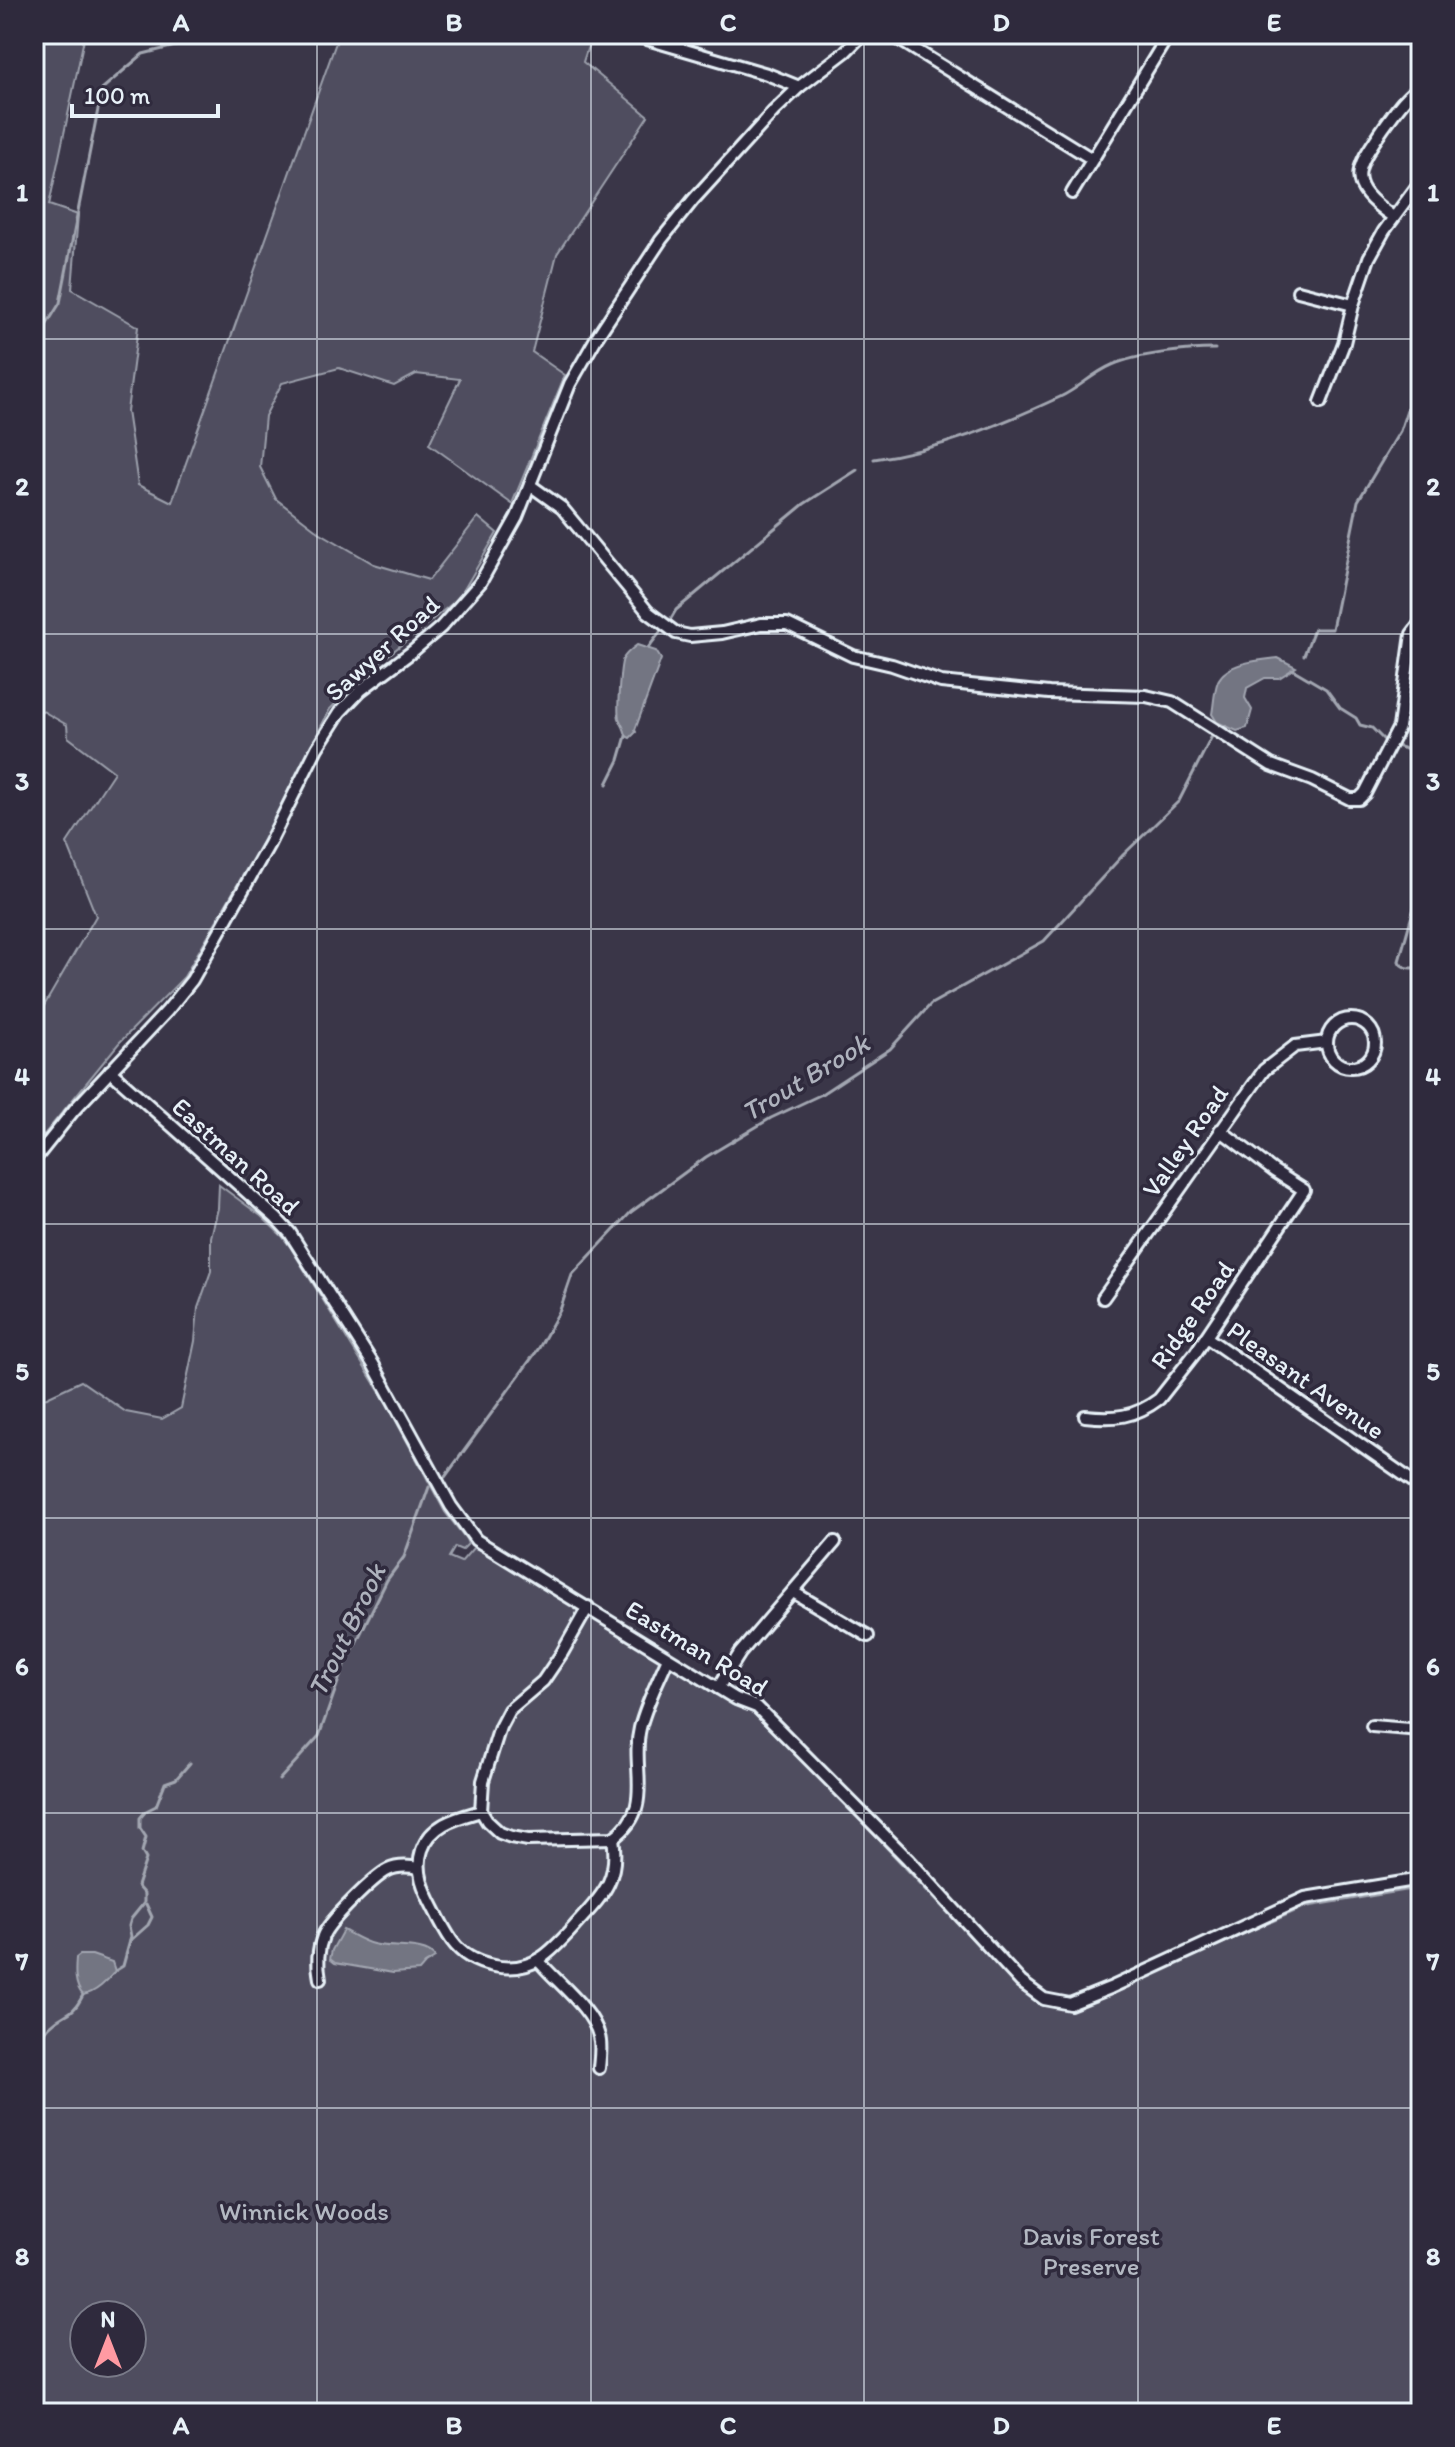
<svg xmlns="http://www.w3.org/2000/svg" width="1455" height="2447" viewBox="0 0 1455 2447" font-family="Itim,sans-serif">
<rect width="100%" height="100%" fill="#3a3648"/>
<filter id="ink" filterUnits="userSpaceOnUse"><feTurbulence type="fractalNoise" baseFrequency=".0125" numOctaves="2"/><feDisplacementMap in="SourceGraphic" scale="16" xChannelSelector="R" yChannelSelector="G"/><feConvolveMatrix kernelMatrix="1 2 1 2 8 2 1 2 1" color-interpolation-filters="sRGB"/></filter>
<g filter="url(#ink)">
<g fill="#504e5f" stroke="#9ca0ac" stroke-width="2" fill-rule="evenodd">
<polygon points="34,34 85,34 49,205 78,215 72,289 138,327 127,411 138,485 172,502 339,34 592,34 583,62 648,116 557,254 532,352 565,375 512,504 429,444 460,379 416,374 394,386 339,368 282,383 265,416 260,467 276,499 319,532 374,564 429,580 478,517 497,533 459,598 364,675 330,709 262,842 184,977 119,1043 34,1147 34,1023 96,916 67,843 114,772 68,737 67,725 34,706"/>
<path d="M219,1185L261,1216L282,1236L291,1248L387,1404L445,1512L466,1539L468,1544L462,1550L455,1547L449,1557L461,1562L473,1548L479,1549L736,1699L751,1711L849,1808L1021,1991C1041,2003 1060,2010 1084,2005L1305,1907L1421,1888V2413H34V1403L81,1381L126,1412L162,1419L181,1408L195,1341L198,1308L211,1271V1237L218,1208ZM84,2315H132V2363H84Z"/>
</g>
<g fill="#737482" stroke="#a2a6b1" stroke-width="2">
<path d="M637,645L656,651L661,659L635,730L636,732L630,738L626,736C625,728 621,724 619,718C617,711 620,664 623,659C626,653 632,649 637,645Z"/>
<path d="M1278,658L1296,667L1279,678H1265L1247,688L1245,698L1252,710L1247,728L1237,731L1217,722L1212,714C1214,704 1214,691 1218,681C1227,662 1260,660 1278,658Z"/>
<path d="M343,1930C353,1935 362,1941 373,1944C390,1949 427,1943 435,1958L425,1964L419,1971L393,1973L335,1963L330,1959L332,1950Z"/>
<path d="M80,1955H92L112,1962L115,1971C108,1981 95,1993 83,1995C74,1985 75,1971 76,1958Z"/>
</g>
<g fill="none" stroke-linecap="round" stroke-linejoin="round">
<g stroke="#a2a6b1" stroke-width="3">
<polyline points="34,345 60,303 102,89 143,54 203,39 207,34"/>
<path d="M874,459C939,450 1000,425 1060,397C1078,389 1093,373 1112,365C1138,354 1186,349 1215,349"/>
<polyline points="670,620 676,610 804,504 857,470"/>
<polyline points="648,648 661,631"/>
<polyline points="1304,655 1314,629 1332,629 1358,501 1400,431 1421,367"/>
<polyline points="1292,669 1326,689 1340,708 1356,718 1360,725 1372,728 1385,741"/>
<polyline points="1396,746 1409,750 1415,765 1416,776 1421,777"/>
<polyline points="607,784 619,760 626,736"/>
<path d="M1421,883L1399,961C1401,968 1411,969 1418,967L1421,970"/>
<polyline points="445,1477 539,1348 560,1310 572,1275 631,1212 706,1157 771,1118 820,1095 890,1049 931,1004 1044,941 1123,855 1179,801 1212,736"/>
<polyline points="279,1780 319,1736 342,1671 387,1580 404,1557 429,1487"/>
<polyline points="130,1941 148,1925 152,1917 146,1904"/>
<polyline points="115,1971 123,1966 131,1937 129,1926 131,1919 144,1903 144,1894 137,1886 146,1859 142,1852 146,1837 140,1828 140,1818 146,1811 156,1806 165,1783 176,1779 190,1763"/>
<path d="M34,2047C41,2041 43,2033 50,2026C65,2011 71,2019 83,1995"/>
</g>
<g stroke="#e8f1f8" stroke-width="16">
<g id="minor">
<polyline points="630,34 767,74 799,87"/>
<polyline points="890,34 1092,159"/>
<polyline points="1072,193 1169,34"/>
<path d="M1393,217C1345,183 1354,171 1384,127C1395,112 1405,96 1421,86"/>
<polyline points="1298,291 1353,305"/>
<polyline points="1321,402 1344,343 1353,305 1369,258 1384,231 1421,181"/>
<polyline points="530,485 562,508 648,612 676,633 690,636 722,633 761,624 787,624 853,656 892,665 941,682 1049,693 1146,696 1172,702 1271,765 1312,780 1350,799 1359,799 1365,793 1399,727 1412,634 1421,622"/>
<circle cx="1351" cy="1043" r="24"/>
<polyline points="110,1071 276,1218 290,1233 373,1364 451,1506 476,1540 736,1699 757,1707 908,1859 1021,1982 1044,1999 1070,2004 1110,1988 1305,1898 1421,1879"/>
<polyline points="34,1160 74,1110 167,1011 192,980 269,844 317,748 340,712 361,690 413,651 441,627 480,583 517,517 570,384 597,337 661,240 693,200 774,111 799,87 845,52 863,34"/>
<polyline points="1103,1298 1264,1070 1295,1046 1327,1042"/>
<polyline points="1206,1337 1421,1487"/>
<path d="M1085,1416C1114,1419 1134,1418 1159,1399L1196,1352L1304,1190L1274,1171L1220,1130"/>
<polyline points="793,1592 868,1636"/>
<path d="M588,1607L562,1653L543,1681L509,1710L500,1727L483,1781L481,1811L487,1821L500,1833L511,1837L528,1840L613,1838C656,1808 630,1769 640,1728C646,1704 658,1681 668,1658"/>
<polyline points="718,1688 740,1653 835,1542"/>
<polyline points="1372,1726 1421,1730"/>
<path d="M481,1811C457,1818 431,1824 422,1850C415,1871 424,1890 434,1909C439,1919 445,1931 452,1941C471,1967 514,1976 541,1958C556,1948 569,1932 581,1919C606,1892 619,1876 613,1838"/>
<path d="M538,1960C556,1982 592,2008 599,2036C602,2046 600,2057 599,2068"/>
<path d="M320,1979C317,1964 317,1951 323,1936C329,1921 374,1877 388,1870C398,1865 409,1866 419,1868"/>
</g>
</g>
<use href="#minor" stroke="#2f2a3d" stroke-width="10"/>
</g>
</g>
<path fill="none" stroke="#e8f1f8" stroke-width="2" stroke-opacity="0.55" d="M317,34V2413M591,34V2413M864,34V2413M1138,34V2413M34,339H1421M34,634H1421M34,929H1421M34,1224H1421M34,1518H1421M34,1813H1421M34,2108H1421"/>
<g text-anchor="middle" stroke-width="7" stroke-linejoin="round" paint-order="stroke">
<g font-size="26" fill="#e8f1f8" stroke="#2f2a3d">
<text transform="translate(382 648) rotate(-42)" y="9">Sawyer Road</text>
<text transform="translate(1185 1141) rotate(-55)" y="9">Valley Road</text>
<text transform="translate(236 1156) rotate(42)" y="9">Eastman Road</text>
<text transform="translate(1192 1315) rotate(-55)" y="9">Ridge Road</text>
<text transform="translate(1306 1380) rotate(35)" y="9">Pleasant Avenue</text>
<text transform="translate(697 1648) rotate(31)" y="9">Eastman Road</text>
</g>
<g font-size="26" fill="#b3b8c2" stroke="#2f2a3d">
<text x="304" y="2220">Winnick Woods</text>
<text x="1091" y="2245">Davis Forest<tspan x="1091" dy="30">Preserve</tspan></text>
</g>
<g font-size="28" font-style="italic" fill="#aeb2bd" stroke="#2f2a3d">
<text transform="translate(805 1077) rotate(-31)" y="10">Trout Brook</text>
<text transform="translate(346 1630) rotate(-64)" y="10">Trout Brook</text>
</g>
</g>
<rect width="1455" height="2447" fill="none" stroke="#2f2a3d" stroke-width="88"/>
<g transform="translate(108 2339)"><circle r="38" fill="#2f2a3d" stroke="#797a88" stroke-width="2"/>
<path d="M0-6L14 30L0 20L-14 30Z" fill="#ff9aa2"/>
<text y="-12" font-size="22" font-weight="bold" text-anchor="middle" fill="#e8f1f8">N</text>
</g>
<path d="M72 104v12h146v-12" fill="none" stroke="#e8f1f8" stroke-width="4"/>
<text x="84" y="104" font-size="24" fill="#e8f1f8" stroke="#2f2a3d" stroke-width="6" paint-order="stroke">100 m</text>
<rect x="44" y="44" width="1367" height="2359" fill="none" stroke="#e8f1f8" stroke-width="3"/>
<g font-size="26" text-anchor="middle" font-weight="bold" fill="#e8f1f8">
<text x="181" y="31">A</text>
<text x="454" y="31">B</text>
<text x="728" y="31">C</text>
<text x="1001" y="31">D</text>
<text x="1274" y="31">E</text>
<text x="22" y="201">1</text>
<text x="1433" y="201">1</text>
<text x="22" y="495">2</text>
<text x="1433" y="495">2</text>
<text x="22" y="790">3</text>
<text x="1433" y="790">3</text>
<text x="22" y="1085">4</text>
<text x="1433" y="1085">4</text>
<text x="22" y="1380">5</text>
<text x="1433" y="1380">5</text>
<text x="22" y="1675">6</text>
<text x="1433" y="1675">6</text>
<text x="22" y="1970">7</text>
<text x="1433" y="1970">7</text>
<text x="22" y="2265">8</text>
<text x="1433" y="2265">8</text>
<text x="181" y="2434">A</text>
<text x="454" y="2434">B</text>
<text x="728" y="2434">C</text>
<text x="1001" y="2434">D</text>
<text x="1274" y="2434">E</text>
</g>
</svg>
